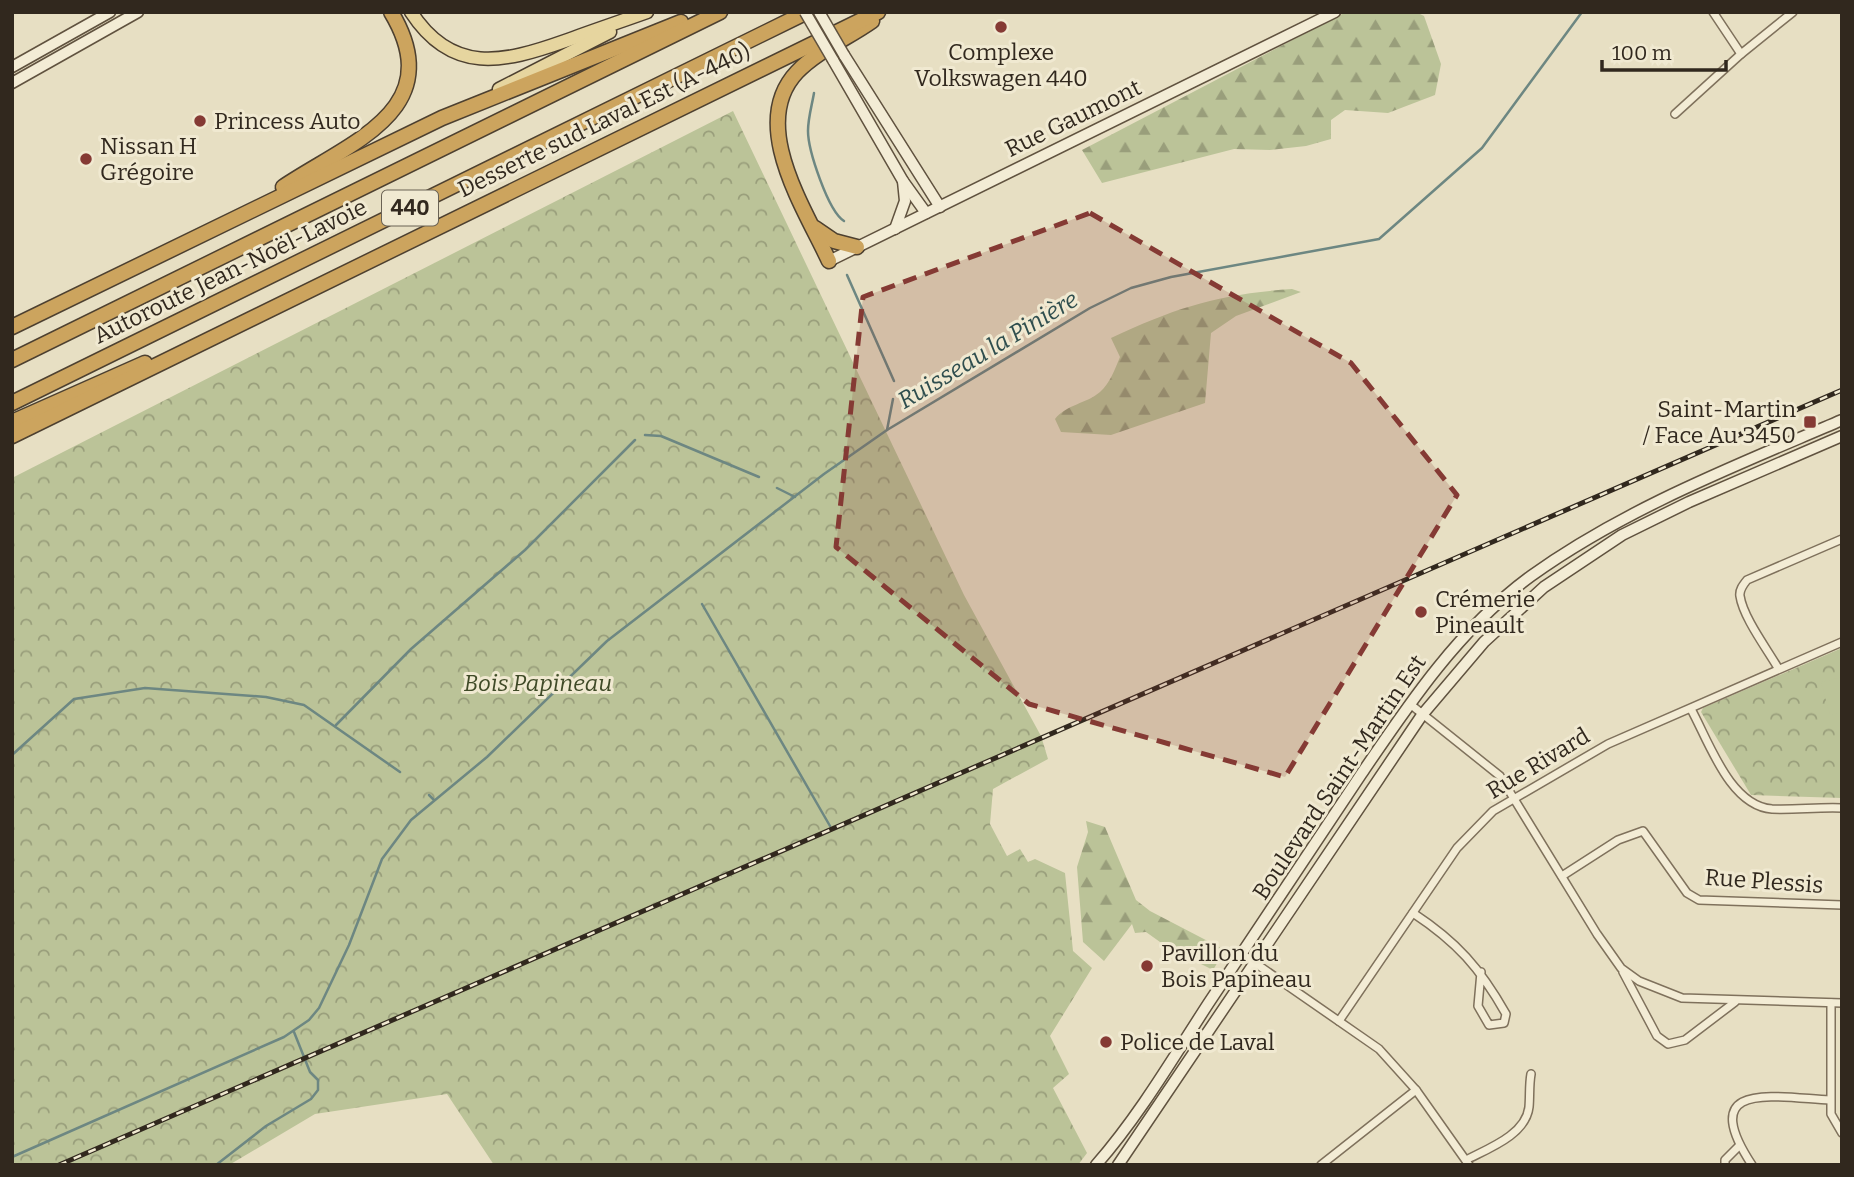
<svg xmlns="http://www.w3.org/2000/svg" width="1854" height="1177" viewBox="0 0 1854 1177" font-family="Bitter,serif">
<defs>
<pattern id="forest-firs" width="22" height="20" patternUnits="userSpaceOnUse" patternTransform="scale(1.75)"><rect width="22" height="20" fill="#bbc398"/><path d="M5 1l3.5 6h-7zM16 11l3.5 6h-7z" fill="#999e7b"/></pattern>
<pattern id="park-crowns" width="20" height="18" patternUnits="userSpaceOnUse" patternTransform="scale(1.75)"><rect width="20" height="18" fill="#bbc398"/><path d="M2 6a3 3 0 1 1 6 0M12 15a3 3 0 1 1 6 0" fill="none" stroke="#999e7b"/></pattern>
</defs>
<rect width="100%" height="100%" fill="#e7dfc3"/>
<g fill="url(#forest-firs)">
<polygon points="1346,12 1416,12 1424,16 1441,64 1435,95 1388,113 1345,110 1331,120 1331,139 1306,146 1270,150 1234,149 1102,183 1082,150"/>
<path d="M1292,289L1301,292L1236,316L1211,333L1205,403L1111,435L1061,432L1055,419C1067,404 1086,404 1100,392C1110,383 1115,369 1120,357L1111,338C1177,307 1219,294 1292,289Z"/>
<polygon points="1086,821 1105,827 1136,900 1150,911 1225,950 1213,970 1167,947 1146,932 1135,933 1132,924 1104,961 1083,942 1077,867 1088,832"/>
</g>
<g fill="url(#park-crowns)">
<polygon points="733,111 964,595 1041,736 1048,759 993,789 990,824 1007,856 1020,849 1028,862 1035,859 1065,873 1073,951 1092,968 1050,1036 1069,1074 1053,1088 1087,1153 1078,1165 494,1165 447,1094 315,1114 229,1165 12,1165 12,478"/>
<polygon points="1842,648 1842,798 1751,795 1701,712 1703,708"/>
</g>
<polygon fill="#bbc398" points="1842,677 1842,712 1830,715 1821,682"/>
<g fill="none" stroke-linecap="round" stroke-linejoin="round">
<g stroke="#6d8782" stroke-width="2.5">
<path d="M814,93C812,105 808,118 808,131C808,150 828,211 844,221"/>
<polyline points="847,275 894,381"/>
<polyline points="887,430 893,399"/>
<polyline points="645,435 661,436 759,477"/>
<polyline points="777,488 795,497"/>
<polyline points="702,604 830,826"/>
<polyline points="336,725 411,649 525,550 635,440"/>
<polyline points="12,755 74,699 145,688 266,697 304,705 400,772"/>
<polyline points="429,795 434,800"/>
<polyline points="12,1157 284,1037 309,1020 319,1008 349,945 382,859 411,820 487,757 607,641 824,474 887,430 1090,308 1131,288 1171,277 1379,239 1482,148 1582,12"/>
<polyline points="216,1165 266,1126 311,1099 318,1090 318,1080 310,1072 294,1032"/>
</g>
<g stroke="#7f715c" stroke-width="10">
<g id="street">
<polyline points="1713,12 1741,54"/>
<polyline points="1675,114 1741,54 1793,12"/>
<path d="M1778,668C1767,649 1743,617 1740,596C1739,590 1743,585 1747,580L1842,539"/>
<polyline points="1410,704 1500,776 1597,934 1621,968 1639,981 1682,998 1842,1003"/>
<path d="M1691,709C1709,742 1730,806 1772,809C1795,810 1818,807 1842,808"/>
<polyline points="1562,876 1618,840 1643,831 1687,893 1699,900 1842,905"/>
<path d="M1413,913C1457,942 1480,968 1506,1014L1504,1023L1489,1025L1478,1006L1481,972"/>
<polyline points="1242,954 1379,1049 1416,1090 1469,1165"/>
<polyline points="1623,972 1657,1036 1668,1044 1685,1040 1735,1002"/>
<polyline points="1831,1003 1831,1114 1842,1133"/>
<polyline points="1339,1021 1457,848 1493,811 1608,744 1842,642"/>
<path d="M1466,1160C1487,1149 1526,1135 1529,1107C1530,1096 1529,1085 1531,1074"/>
<polyline points="1321,1165 1416,1090"/>
<polyline points="1725,1165 1725,1160 1739,1146"/>
<path d="M1752,1165C1696,1080 1773,1097 1830,1100"/>
</g>
</g>
<g stroke="#60523f" stroke-width="13">
<g id="secondary">
<polyline points="844,55 940,207"/>
<polyline points="833,60 903,181 926,213"/>
<polyline points="12,67 110,12"/>
<polyline points="12,83 138,12"/>
<polyline points="895,229 905,201 903,181"/>
<polyline points="829,261 1335,12"/>
<path d="M1096,1165C1139,1116 1173,1058 1208,1004C1259,927 1310,850 1362,773C1410,702 1460,628 1531,576C1626,508 1735,466 1842,420"/>
<polyline points="1118,1165 1422,715 1484,642 1544,587 1622,535 1689,502 1842,436"/>
</g>
</g>
<g stroke="#4d4030" stroke-width="15">
<g id="primary">
<path d="M411,12C452,75 503,63 565,41C592,31 619,22 647,12"/>
<polyline points="499,89 610,32"/>
</g>
</g>
<g stroke="#4d4030" stroke-width="17">
<g id="highway">
<path d="M283,187C350,142 450,110 391,12"/>
<polyline points="815,228 834,241 857,247"/>
<path d="M829,261C805,209 748,124 797,72C817,51 848,38 872,21"/>
<polyline points="12,327 442,118 681,22"/>
<polyline points="12,360 720,12"/>
<polyline points="12,403 807,12"/>
<polyline points="12,422 145,363"/>
<polyline points="12,436 878,12"/>
</g>
</g>
<use href="#street" stroke="#f3ecd5" stroke-width="7"/>
<use href="#secondary" stroke="#f3ecd5" stroke-width="10"/>
<use href="#primary" stroke="#e6d59f" stroke-width="12"/>
<use href="#highway" stroke="#cca45e" stroke-width="14"/>
<g stroke="#31281e" stroke-width="5">
<polyline id="rail" points="59,1165 1842,390"/>
</g>
<use href="#rail" stroke="#f0e9d1" stroke-width="2.5" stroke-dasharray="8" stroke-linecap="butt"/>
<g stroke="#60523f" stroke-width="13" stroke-linecap="butt">
<g id="secondary-bridge">
<polyline points="805,12 833,60"/>
<polyline points="819,12 844,55"/>
</g>
</g>
<use href="#secondary-bridge" stroke="#f3ecd5" stroke-width="10"/>
</g>
<path fill="#853a34" fill-opacity="0.2" stroke="#853a34" stroke-width="5" stroke-dasharray="14 9" stroke-linejoin="round" d="M1090,213L1351,363L1457,495L1285,777L1029,704L836,547L863,297Z"/>
<g fill="#853a34" stroke="#f0e9d1" stroke-width="2.5">
<circle cx="1001" cy="27" r="7"/>
<circle cx="200" cy="121" r="7"/>
<circle cx="86" cy="159" r="7"/>
<rect x="1803" y="415" width="14" height="14" rx="3.5"/>
<circle cx="1421" cy="612" r="7"/>
<circle cx="1147" cy="966" r="7"/>
<circle cx="1106" cy="1042" r="7"/>
</g>
<g text-anchor="middle" stroke-width="6" stroke-linejoin="round" paint-order="stroke">
<rect fill="#f0e9d1" stroke="#6a6254" stroke-width="2" x="382" y="190.5" width="56" height="35" rx="5"/>
<g font-size="21" font-weight="bold" fill="#31281e">
<text x="410" y="215">440</text>
</g>
<g font-size="23" fill="#31281e" stroke="#f0e9d1" text-anchor="start">
<text x="1001" y="60" text-anchor="middle">Complexe<tspan x="1001" dy="26">Volkswagen 440</tspan></text>
<text x="214" y="129">Princess Auto</text>
<text x="100" y="154">Nissan H<tspan x="100" dy="26">Grégoire</tspan></text>
<text x="1796" y="417" text-anchor="end">Saint-Martin<tspan x="1796" dy="26">/ Face Au 3450</tspan></text>
<text x="1435" y="607">Crémerie<tspan x="1435" dy="26">Pineault</tspan></text>
<text x="1161" y="961">Pavillon du<tspan x="1161" dy="26">Bois Papineau</tspan></text>
<text x="1120" y="1050">Police de Laval</text>
</g>
<g font-size="23" fill="#31281e" stroke="#f0e9d1">
<text transform="translate(1073 118) rotate(-26)" y="8">Rue Gaumont</text>
<text transform="translate(604 120) rotate(-26)" y="8">Desserte sud Laval Est (A-440)</text>
<text transform="translate(230 271) rotate(-26)" y="8">Autoroute Jean-Noël-Lavoie</text>
<text transform="translate(1538 763) rotate(-31)" y="8">Rue Rivard</text>
<text transform="translate(1339 777) rotate(-56)" y="8">Boulevard Saint-Martin Est</text>
<text transform="translate(1764 881) rotate(4)" y="8">Rue Plessis</text>
</g>
<g font-size="23" font-style="italic" fill="#3f4a27" stroke="#f0e9d1">
<text x="538" y="691">Bois Papineau</text>
</g>
<g font-size="24" font-style="italic" fill="#2f4e4e" stroke="#f0e9d1">
<text transform="translate(988 350) rotate(-31)" y="8">Ruisseau la Pinière</text>
</g>
</g>
<rect width="1854" height="1177" fill="none" stroke="#31281e" stroke-width="28"/>
<path d="M1602 60v10h124v-10" fill="none" stroke="#31281e" stroke-width="3.5"/>
<text x="1612" y="60" font-size="21" fill="#31281e" stroke="#f0e9d1" stroke-width="5" paint-order="stroke">100 m</text>
</svg>
